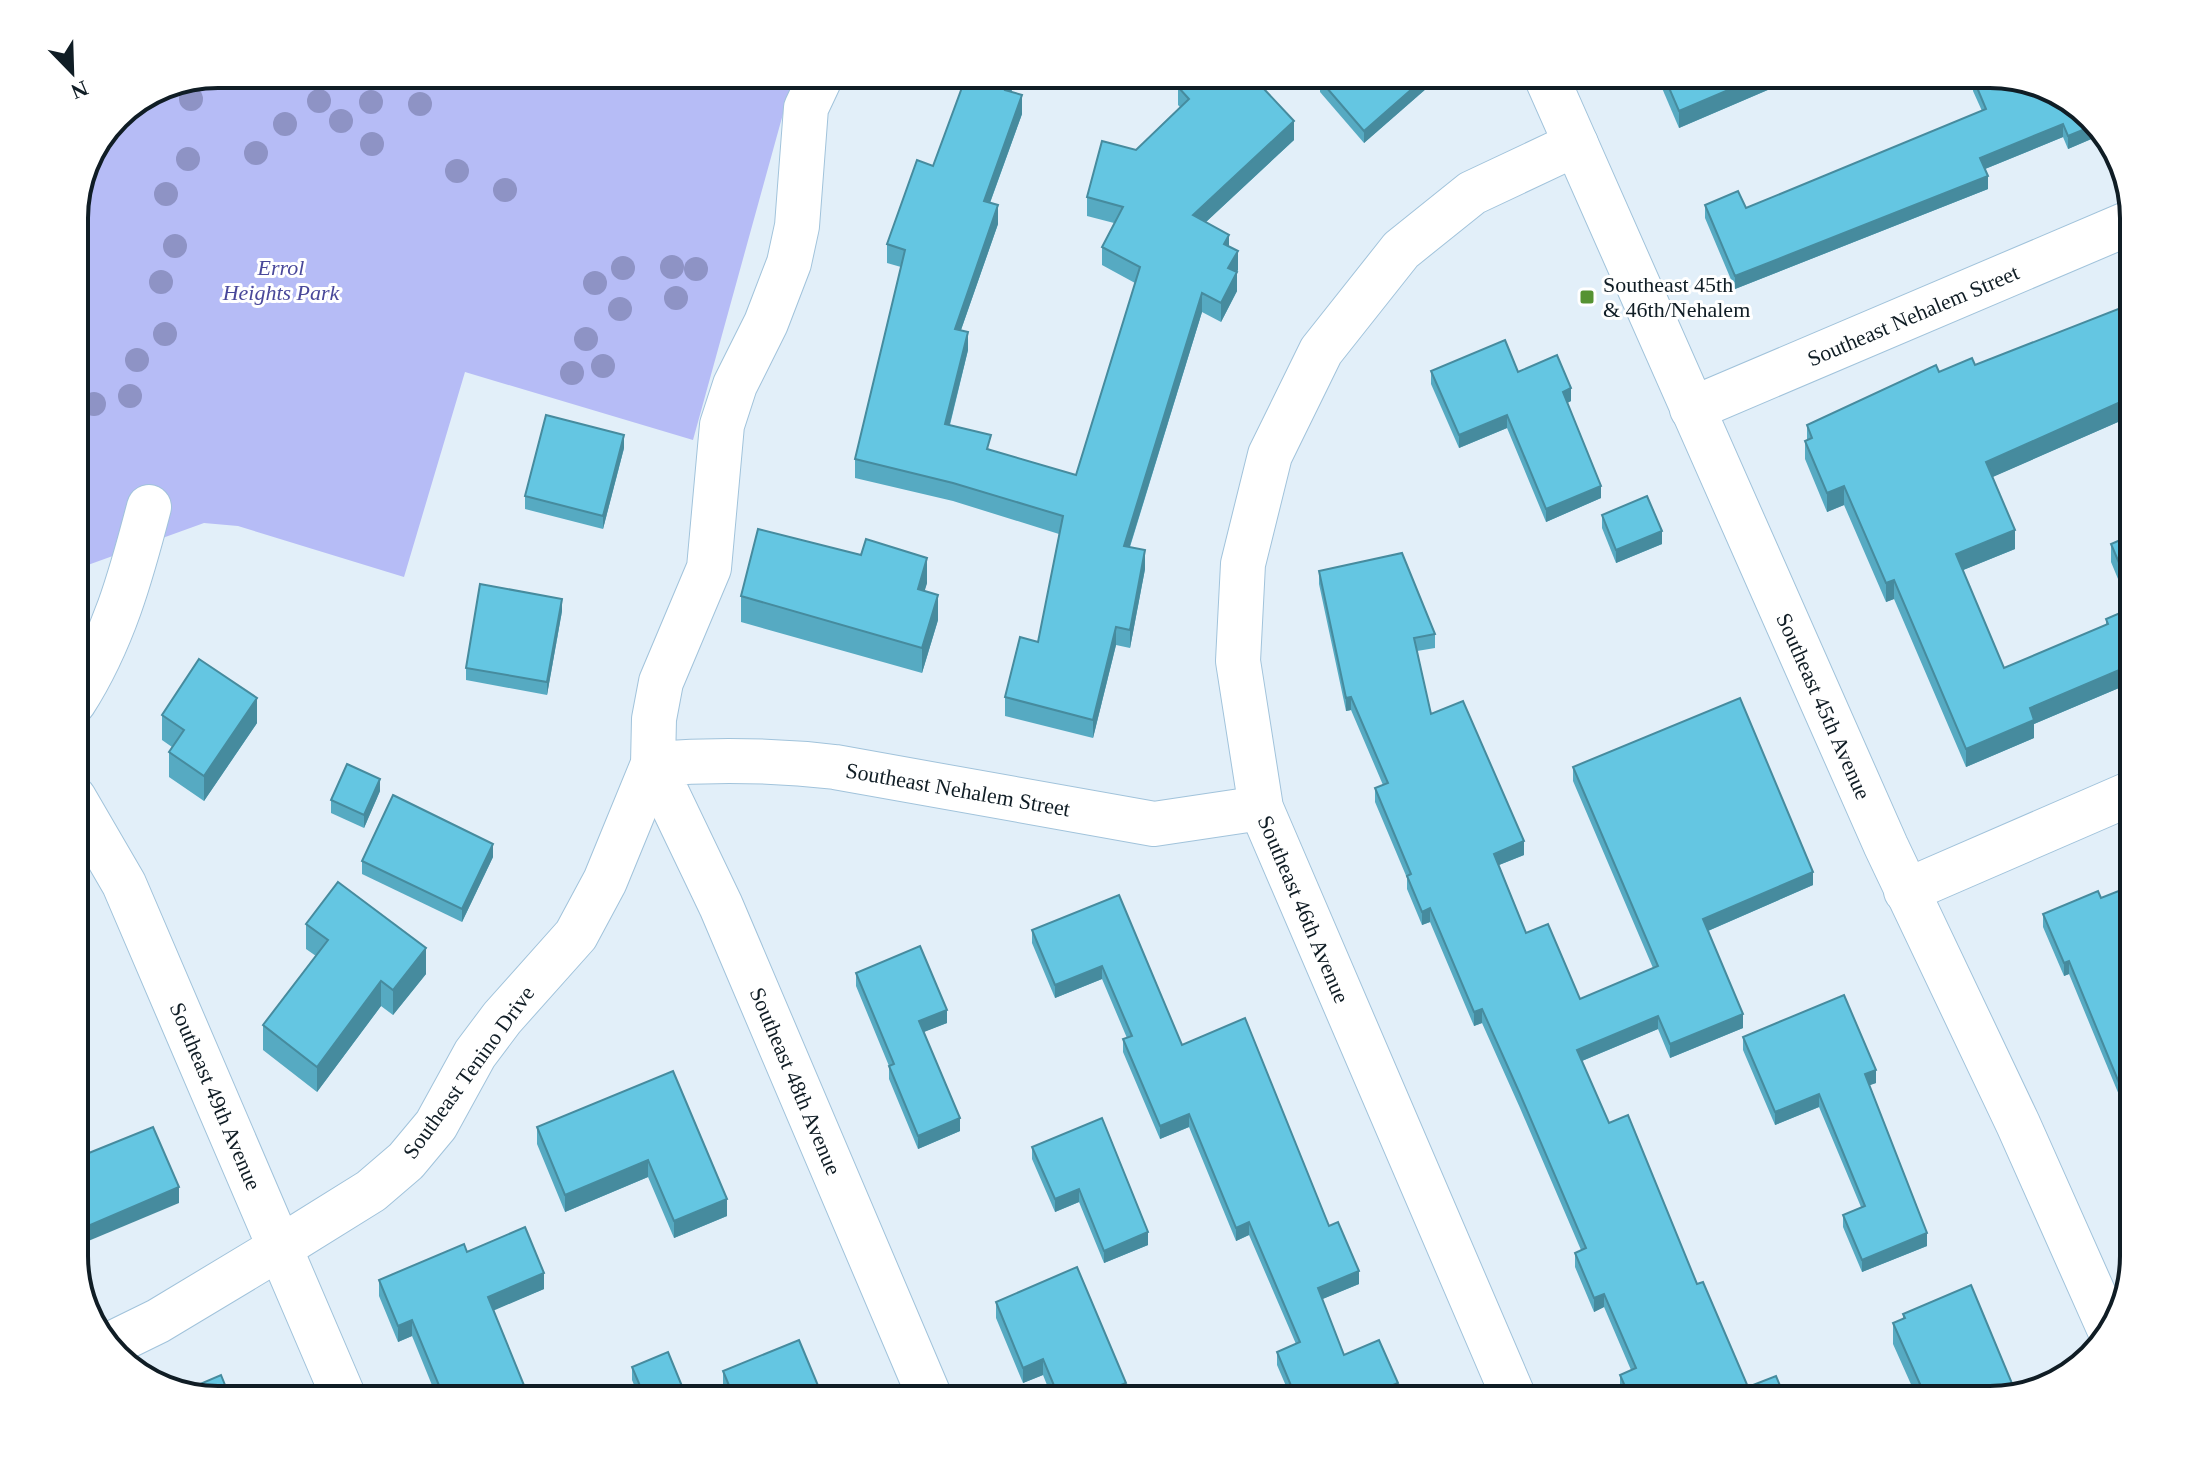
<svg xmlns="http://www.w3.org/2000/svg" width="2208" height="1474" viewBox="0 0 2208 1474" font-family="'Times New Roman',serif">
<rect width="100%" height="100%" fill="#e2eff9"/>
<polygon fill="#b6bcf6" points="218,74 794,74 693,440 465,372 404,577 238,526 204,523 74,570 74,209 116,116 163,85"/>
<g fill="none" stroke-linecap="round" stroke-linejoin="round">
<g stroke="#a1c3db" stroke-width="46">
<g id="street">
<polyline points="1692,409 2134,221"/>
<path d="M74,702C113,641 131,576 149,507"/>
<polyline points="74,798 124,884 345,1400"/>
<polyline points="1906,891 2134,792"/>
<polyline points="109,1345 158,1321 281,1247 371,1191 406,1161 436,1125 475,1054 502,1018 576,935 605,881 653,764 654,719 661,682 709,568 722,425 735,385 766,323 789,263 797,226 806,108 822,74"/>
<path d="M931,1400L721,906L653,764C715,759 774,760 835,767L1154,824L1261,808"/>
<polyline points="1515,1400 1261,808 1238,661 1243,564 1270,455 1321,351 1401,250 1472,193 1576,144"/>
</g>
</g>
<g stroke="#a1c3db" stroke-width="46">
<polyline id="secondary" points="1545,74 1886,846 2018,1124 2111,1333"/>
</g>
<use href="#street" stroke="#fff" stroke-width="44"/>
<use href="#secondary" stroke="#fff" stroke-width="44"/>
</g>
<g fill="#8e93c5">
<circle cx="191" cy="99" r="12"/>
<circle cx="319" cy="101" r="12"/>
<circle cx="371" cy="102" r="12"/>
<circle cx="420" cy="104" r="12"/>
<circle cx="341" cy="121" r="12"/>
<circle cx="285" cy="124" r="12"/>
<circle cx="372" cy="144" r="12"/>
<circle cx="256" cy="153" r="12"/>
<circle cx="188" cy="159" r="12"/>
<circle cx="457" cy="171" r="12"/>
<circle cx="505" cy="190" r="12"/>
<circle cx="166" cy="194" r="12"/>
<circle cx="175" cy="246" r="12"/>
<circle cx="672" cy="267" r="12"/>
<circle cx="623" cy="268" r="12"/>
<circle cx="696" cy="269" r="12"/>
<circle cx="161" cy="282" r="12"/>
<circle cx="595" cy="283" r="12"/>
<circle cx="676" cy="298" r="12"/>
<circle cx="620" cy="309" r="12"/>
<circle cx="165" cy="334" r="12"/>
<circle cx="586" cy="339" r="12"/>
<circle cx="137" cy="360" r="12"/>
<circle cx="603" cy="366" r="12"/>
<circle cx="572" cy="373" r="12"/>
<circle cx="130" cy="396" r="12"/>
<circle cx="94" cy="404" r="12"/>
</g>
<g fill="#56aac2">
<polygon points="962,74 1018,74 1011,92 1022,114 990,203 998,224 961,330 968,350 950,425 991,450 1076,475 1135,283 1102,265 1102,247 1114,223 1087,216 1087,197 1180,107 1178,105 1178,87 1294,140 1206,222 1229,247 1238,270 1236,272 1237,291 1221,322 1202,312 1130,547 1145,569 1130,648 1116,645 1093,738 1005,716 1005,697 1038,642 1059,534 953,501 855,478 855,459 901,267 887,263 887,244 933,166 966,76"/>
<polygon points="1326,74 1443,74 1364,143 1320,92 1320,80"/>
<polygon points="1656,74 1770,74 1770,89 1679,128"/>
<polygon points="1973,78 2070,98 2103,134 2068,149 2063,137 1985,169 1988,189 1735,289 1705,218 1705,205 1746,208 1982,111 1973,91"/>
<polygon points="2134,311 2134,415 1992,477 2015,549 1963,570 2004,668 2106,625 2106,619 2130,608 2111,562 2111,544 2134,534 2134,686 2127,689 2126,685 2034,724 2034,738 1966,767 1894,599 1886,602 1844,505 1827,512 1805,459 1805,441 1807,440 1807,425 1939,372 1975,365"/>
<polygon points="1431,371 1518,372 1571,401 1567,403 1601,498 1546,522 1507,428 1459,448 1431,384"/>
<polygon points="624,448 603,529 525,509 525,496"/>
<polygon points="1602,515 1662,544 1616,563 1602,528"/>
<polygon points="1319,571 1435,634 1435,648 1417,651 1431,714 1524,855 1499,865 1526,933 1580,999 1653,968 1573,781 1573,767 1813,885 1708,931 1743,1028 1670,1058 1658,1029 1582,1061 1609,1123 1697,1284 1748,1387 1786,1400 1625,1400 1620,1388 1620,1375 1631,1370 1604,1307 1594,1312 1575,1267 1575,1253 1581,1250 1520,1108 1482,1023 1474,1026 1430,922 1422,925 1407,889 1407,878 1375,802 1375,788 1383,785 1351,710 1346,711 1319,584"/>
<polygon points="927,583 924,591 938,620 922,673 741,622 741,596"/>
<polygon points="562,611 547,695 466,680 466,668"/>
<polygon points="162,715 257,723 204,801 169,777 169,752 172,747 162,740"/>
<polygon points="380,791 364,828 331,813 331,800"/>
<polygon points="493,857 462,922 362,874 362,861"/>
<polygon points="2134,885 2134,947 2128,949 2134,963 2134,1114 2130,1105 2124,1107 2069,974 2064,976 2043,927 2043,914 2101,898"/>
<polygon points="1119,895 1182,1045 1329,1226 1359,1284 1322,1299 1344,1355 1398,1396 1392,1398 1393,1400 1292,1400 1277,1365 1277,1352 1296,1344 1249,1235 1236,1241 1189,1127 1160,1139 1123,1052 1123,1039 1127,1038 1102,979 1055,998 1032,943 1032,930"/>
<polygon points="306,924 426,974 393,1015 381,1006 317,1092 263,1050 263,1025 316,956 306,949"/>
<polygon points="856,973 947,1023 923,1032 960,1131 918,1149 889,1079 889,1066 856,986"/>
<polygon points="1743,1037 1876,1083 1869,1085 1927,1246 1862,1272 1843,1227 1843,1215 1861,1207 1819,1107 1775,1125 1743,1050"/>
<polygon points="673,1071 727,1216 674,1238 648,1177 565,1212 537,1144 537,1127"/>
<polygon points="1032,1147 1148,1245 1104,1263 1079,1202 1055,1212 1032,1159"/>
<polygon points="467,1252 544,1289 493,1310 530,1400 438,1400 412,1336 398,1342 379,1296 379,1280"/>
<polygon points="996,1302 1126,1398 1122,1400 1053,1400 1043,1375 1023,1383 996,1318"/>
<polygon points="1903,1314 1991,1400 1918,1400 1893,1344 1893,1323 1903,1319"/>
<polygon points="632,1367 684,1400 640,1400 632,1380"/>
<polygon points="723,1371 819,1400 730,1400 723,1384"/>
</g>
<g fill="#468b9e">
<polygon points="1011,74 1018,74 1005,108 1005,90"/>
<polygon points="1429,74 1443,74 1364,143 1364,131"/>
<polygon points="1766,74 1770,74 1770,89 1679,128 1679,111"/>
<polygon points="1022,95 1022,114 984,219 984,201"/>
<polygon points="1294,121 1294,140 1193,234 1193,215"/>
<polygon points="2063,124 2063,137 1980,171 1980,158"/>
<polygon points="2095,125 2103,134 2068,149 2068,136"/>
<polygon points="1988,176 1988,189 1735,289 1735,276"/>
<polygon points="998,205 998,224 955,347 955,329"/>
<polygon points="1229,235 1229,254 1224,244"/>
<polygon points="1238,251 1238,270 1228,286 1228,268"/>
<polygon points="1237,272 1237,291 1221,322 1221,303"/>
<polygon points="1202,293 1202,312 1124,565 1124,546"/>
<polygon points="968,332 968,350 945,443 945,424"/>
<polygon points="1571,388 1571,401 1563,405 1563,392"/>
<polygon points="2134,396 2134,415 1986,480 1986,462"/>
<polygon points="1507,415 1507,428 1459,448 1459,435"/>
<polygon points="624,435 624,448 603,529 603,516"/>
<polygon points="1601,486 1601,498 1546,522 1546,509"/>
<polygon points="1844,486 1844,505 1827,512 1827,493"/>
<polygon points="2015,530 2015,549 1956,573 1956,554"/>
<polygon points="1662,531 1662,544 1616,563 1616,550"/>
<polygon points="1145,550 1145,569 1130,648 1130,630"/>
<polygon points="927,558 927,583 918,614 918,589"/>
<polygon points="1894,580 1894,599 1886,602 1886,583"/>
<polygon points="938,595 938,620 922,673 922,648"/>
<polygon points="562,599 562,611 547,695 547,682"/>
<polygon points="1116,627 1116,645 1093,738 1093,720"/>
<polygon points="2126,667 2126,685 2034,724 2034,738 1966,767 1966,749 2030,708"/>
<polygon points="2134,667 2134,686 2127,689 2127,670"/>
<polygon points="1351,697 1351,710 1346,711 1346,698"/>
<polygon points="257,698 257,723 204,801 204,776"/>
<polygon points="380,779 380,791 364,828 364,815"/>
<polygon points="1524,841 1524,855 1494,867 1494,854"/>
<polygon points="493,844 493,857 462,922 462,909"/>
<polygon points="1813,872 1813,885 1703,933 1703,919"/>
<polygon points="1430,908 1430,922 1422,925 1422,912"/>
<polygon points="2134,934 2134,947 2124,951 2124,938"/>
<polygon points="426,948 426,974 393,1015 393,990"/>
<polygon points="2069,961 2069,974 2064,976 2064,963"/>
<polygon points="1102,966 1102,979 1055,998 1055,985"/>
<polygon points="381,981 381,1006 317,1092 317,1067"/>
<polygon points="1482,1009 1482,1023 1474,1026 1474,1012"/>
<polygon points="947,1010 947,1023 919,1034 919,1021"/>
<polygon points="1743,1014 1743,1028 1670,1058 1670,1044"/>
<polygon points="1658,1016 1658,1029 1577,1063 1577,1050"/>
<polygon points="1876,1070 1876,1083 1865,1087 1865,1074"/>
<polygon points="2130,1092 2130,1105 2124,1107 2124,1095"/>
<polygon points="1819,1094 1819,1107 1775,1125 1775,1112"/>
<polygon points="1189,1114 1189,1127 1160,1139 1160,1126"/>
<polygon points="960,1118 960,1131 918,1149 918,1136"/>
<polygon points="648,1160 648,1177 565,1212 565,1195"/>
<polygon points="179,1187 179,1203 74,1247 74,1232"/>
<polygon points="1079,1189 1079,1202 1055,1212 1055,1199"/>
<polygon points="727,1199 727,1216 674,1238 674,1221"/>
<polygon points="1249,1222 1249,1235 1236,1241 1236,1228"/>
<polygon points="1148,1232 1148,1245 1104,1263 1104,1251"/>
<polygon points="1927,1233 1927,1246 1862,1272 1862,1260"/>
<polygon points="1359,1271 1359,1284 1318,1301 1318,1288"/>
<polygon points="544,1273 544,1289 488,1313 488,1297"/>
<polygon points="1604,1294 1604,1307 1594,1312 1594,1298"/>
<polygon points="412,1320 412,1336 398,1342 398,1326"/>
<polygon points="1043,1359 1043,1375 1023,1383 1023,1368"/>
<polygon points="1126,1383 1126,1398 1122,1400 1099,1400 1099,1394"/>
<polygon points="1398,1383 1398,1396 1388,1400 1388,1387"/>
<polygon points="819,1388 819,1400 791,1400"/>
<polygon points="684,1391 684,1400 661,1400"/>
</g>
<g fill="#64c6e2" stroke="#468b9e" stroke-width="2">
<polygon points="967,74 1011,74 1005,90 1022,95 984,201 998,205 955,329 968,332 945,424 991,435 987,449 1076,475 1140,267 1102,247 1123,207 1087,197 1102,141 1136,150 1189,99 1178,87 1192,74 1250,74 1294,121 1193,215 1229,235 1224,244 1238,251 1228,268 1237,272 1221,303 1202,293 1124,546 1145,550 1130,630 1116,627 1093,720 1005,697 1020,637 1038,642 1063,516 953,483 855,459 905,250 887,244 917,160 933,166"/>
<polygon points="1326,74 1429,74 1364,131 1320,80"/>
<polygon points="1663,74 1766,74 1679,111"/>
<polygon points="1983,74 1990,74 2070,98 2095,125 2068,136 2063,124 1980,158 1988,176 1735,276 1705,205 1738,191 1746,208 1986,109 1973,78"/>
<polygon points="2131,304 2134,311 2134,396 1986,462 2015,530 1956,554 2004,668 2108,624 2106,619 2134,607 2134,667 2127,670 2126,667 2030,708 2034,720 1966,749 1894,580 1886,583 1844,486 1827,493 1805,441 1812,438 1807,425 1936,365 1939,372 1972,358 1975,365"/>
<polygon points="1505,340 1518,372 1557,355 1571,388 1563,392 1601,486 1546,509 1507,415 1459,435 1431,371"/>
<polygon points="546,415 624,435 603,516 525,496"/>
<polygon points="1647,496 1662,531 1616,550 1602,515"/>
<polygon points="758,529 861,555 866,539 927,558 918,589 938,595 922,648 741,596"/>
<polygon points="2134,534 2134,598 2111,544"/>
<polygon points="1402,553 1435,634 1414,638 1431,714 1463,701 1524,841 1494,854 1526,933 1548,924 1580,999 1658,966 1573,767 1740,698 1813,872 1703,919 1743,1014 1670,1044 1658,1016 1577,1050 1609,1123 1628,1115 1697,1284 1703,1282 1748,1387 1776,1376 1786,1400 1631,1400 1620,1375 1636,1368 1604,1294 1594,1298 1575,1253 1586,1248 1520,1094 1482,1009 1474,1012 1430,908 1422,912 1407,876 1411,874 1375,788 1388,783 1351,697 1346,698 1319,571"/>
<polygon points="480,584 562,599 547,682 466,668"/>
<polygon points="199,659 257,698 204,776 169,752 184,730 162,715"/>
<polygon points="347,764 380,779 364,815 331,800"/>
<polygon points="393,795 493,844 462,909 362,861"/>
<polygon points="338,882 426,948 393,990 381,981 317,1067 263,1025 328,940 306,924"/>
<polygon points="2134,885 2134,934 2124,938 2134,963 2134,1101 2130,1092 2124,1095 2069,961 2064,963 2043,914 2098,891 2101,898"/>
<polygon points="1119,895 1182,1045 1245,1018 1329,1226 1338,1222 1359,1271 1318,1288 1344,1355 1379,1340 1398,1383 1388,1387 1393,1400 1297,1400 1277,1352 1300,1342 1249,1222 1236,1228 1189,1114 1160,1126 1123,1039 1132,1036 1102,966 1055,985 1032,930"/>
<polygon points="920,946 947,1010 919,1021 960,1118 918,1136 889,1066 894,1064 856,973"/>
<polygon points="1844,995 1876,1070 1865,1074 1927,1233 1862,1260 1843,1215 1865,1206 1819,1094 1775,1112 1743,1037"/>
<polygon points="673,1071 727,1199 674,1221 648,1160 565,1195 537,1127"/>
<polygon points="1102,1118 1148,1232 1104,1251 1079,1189 1055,1199 1032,1147"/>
<polygon points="153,1127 179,1187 74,1232 74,1159"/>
<polygon points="525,1227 544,1273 488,1297 530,1400 445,1400 412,1320 398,1326 379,1280 464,1244 467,1252"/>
<polygon points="1077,1267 1126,1383 1099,1394 1101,1400 1060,1400 1043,1359 1023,1368 996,1302"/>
<polygon points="1971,1285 2016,1393 1991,1400 1927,1400 1893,1323 1905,1318 1903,1314"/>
<polygon points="799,1340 819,1388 791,1400 735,1400 723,1371"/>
<polygon points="668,1352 684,1391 661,1400 646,1400 632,1367"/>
<polygon points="221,1375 231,1400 218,1400 186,1390"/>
</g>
<rect fill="#559232" stroke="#fff" stroke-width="3" x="1579" y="289" width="16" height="16" rx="4"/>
<g text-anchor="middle" stroke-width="6" stroke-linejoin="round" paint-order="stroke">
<g font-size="22" font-style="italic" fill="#49489a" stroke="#fff">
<text x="281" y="275">Errol<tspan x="281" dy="25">Heights Park</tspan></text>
</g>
<g font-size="22" fill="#101d25" stroke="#fff" text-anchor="start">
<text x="1603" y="292">Southeast 45th<tspan x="1603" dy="25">&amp; 46th/Nehalem</tspan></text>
</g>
<g font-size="22" fill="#101d25" stroke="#fff">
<text transform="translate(1913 315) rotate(-23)" y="8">Southeast Nehalem Street</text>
<text transform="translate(1824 706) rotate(66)" y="8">Southeast 45th Avenue</text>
<text transform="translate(958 789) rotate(10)" y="8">Southeast Nehalem Street</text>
<text transform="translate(1304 909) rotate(67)" y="8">Southeast 46th Avenue</text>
<text transform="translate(468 1072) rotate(-54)" y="8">Southeast Tenino Drive</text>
<text transform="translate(796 1081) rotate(67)" y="8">Southeast 48th Avenue</text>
<text transform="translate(216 1096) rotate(67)" y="8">Southeast 49th Avenue</text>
</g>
</g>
<path d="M0 0H2208V1474H0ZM218 88H1990A130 130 0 0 1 2120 218V1256A130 130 0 0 1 1990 1386H218A130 130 0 0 1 88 1256V218A130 130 0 0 1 218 88Z" fill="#fff" fill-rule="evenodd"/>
<path fill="none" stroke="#101d25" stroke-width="4" d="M218 88H1990A130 130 0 0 1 2120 218V1256A130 130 0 0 1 1990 1386H218A130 130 0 0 1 88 1256V218A130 130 0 0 1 218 88Z"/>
<g transform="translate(72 72) rotate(157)" stroke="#ffffff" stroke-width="6" paint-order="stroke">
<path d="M0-6L14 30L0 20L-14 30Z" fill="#101d25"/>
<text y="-12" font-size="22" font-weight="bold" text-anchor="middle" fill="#101d25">N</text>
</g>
</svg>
